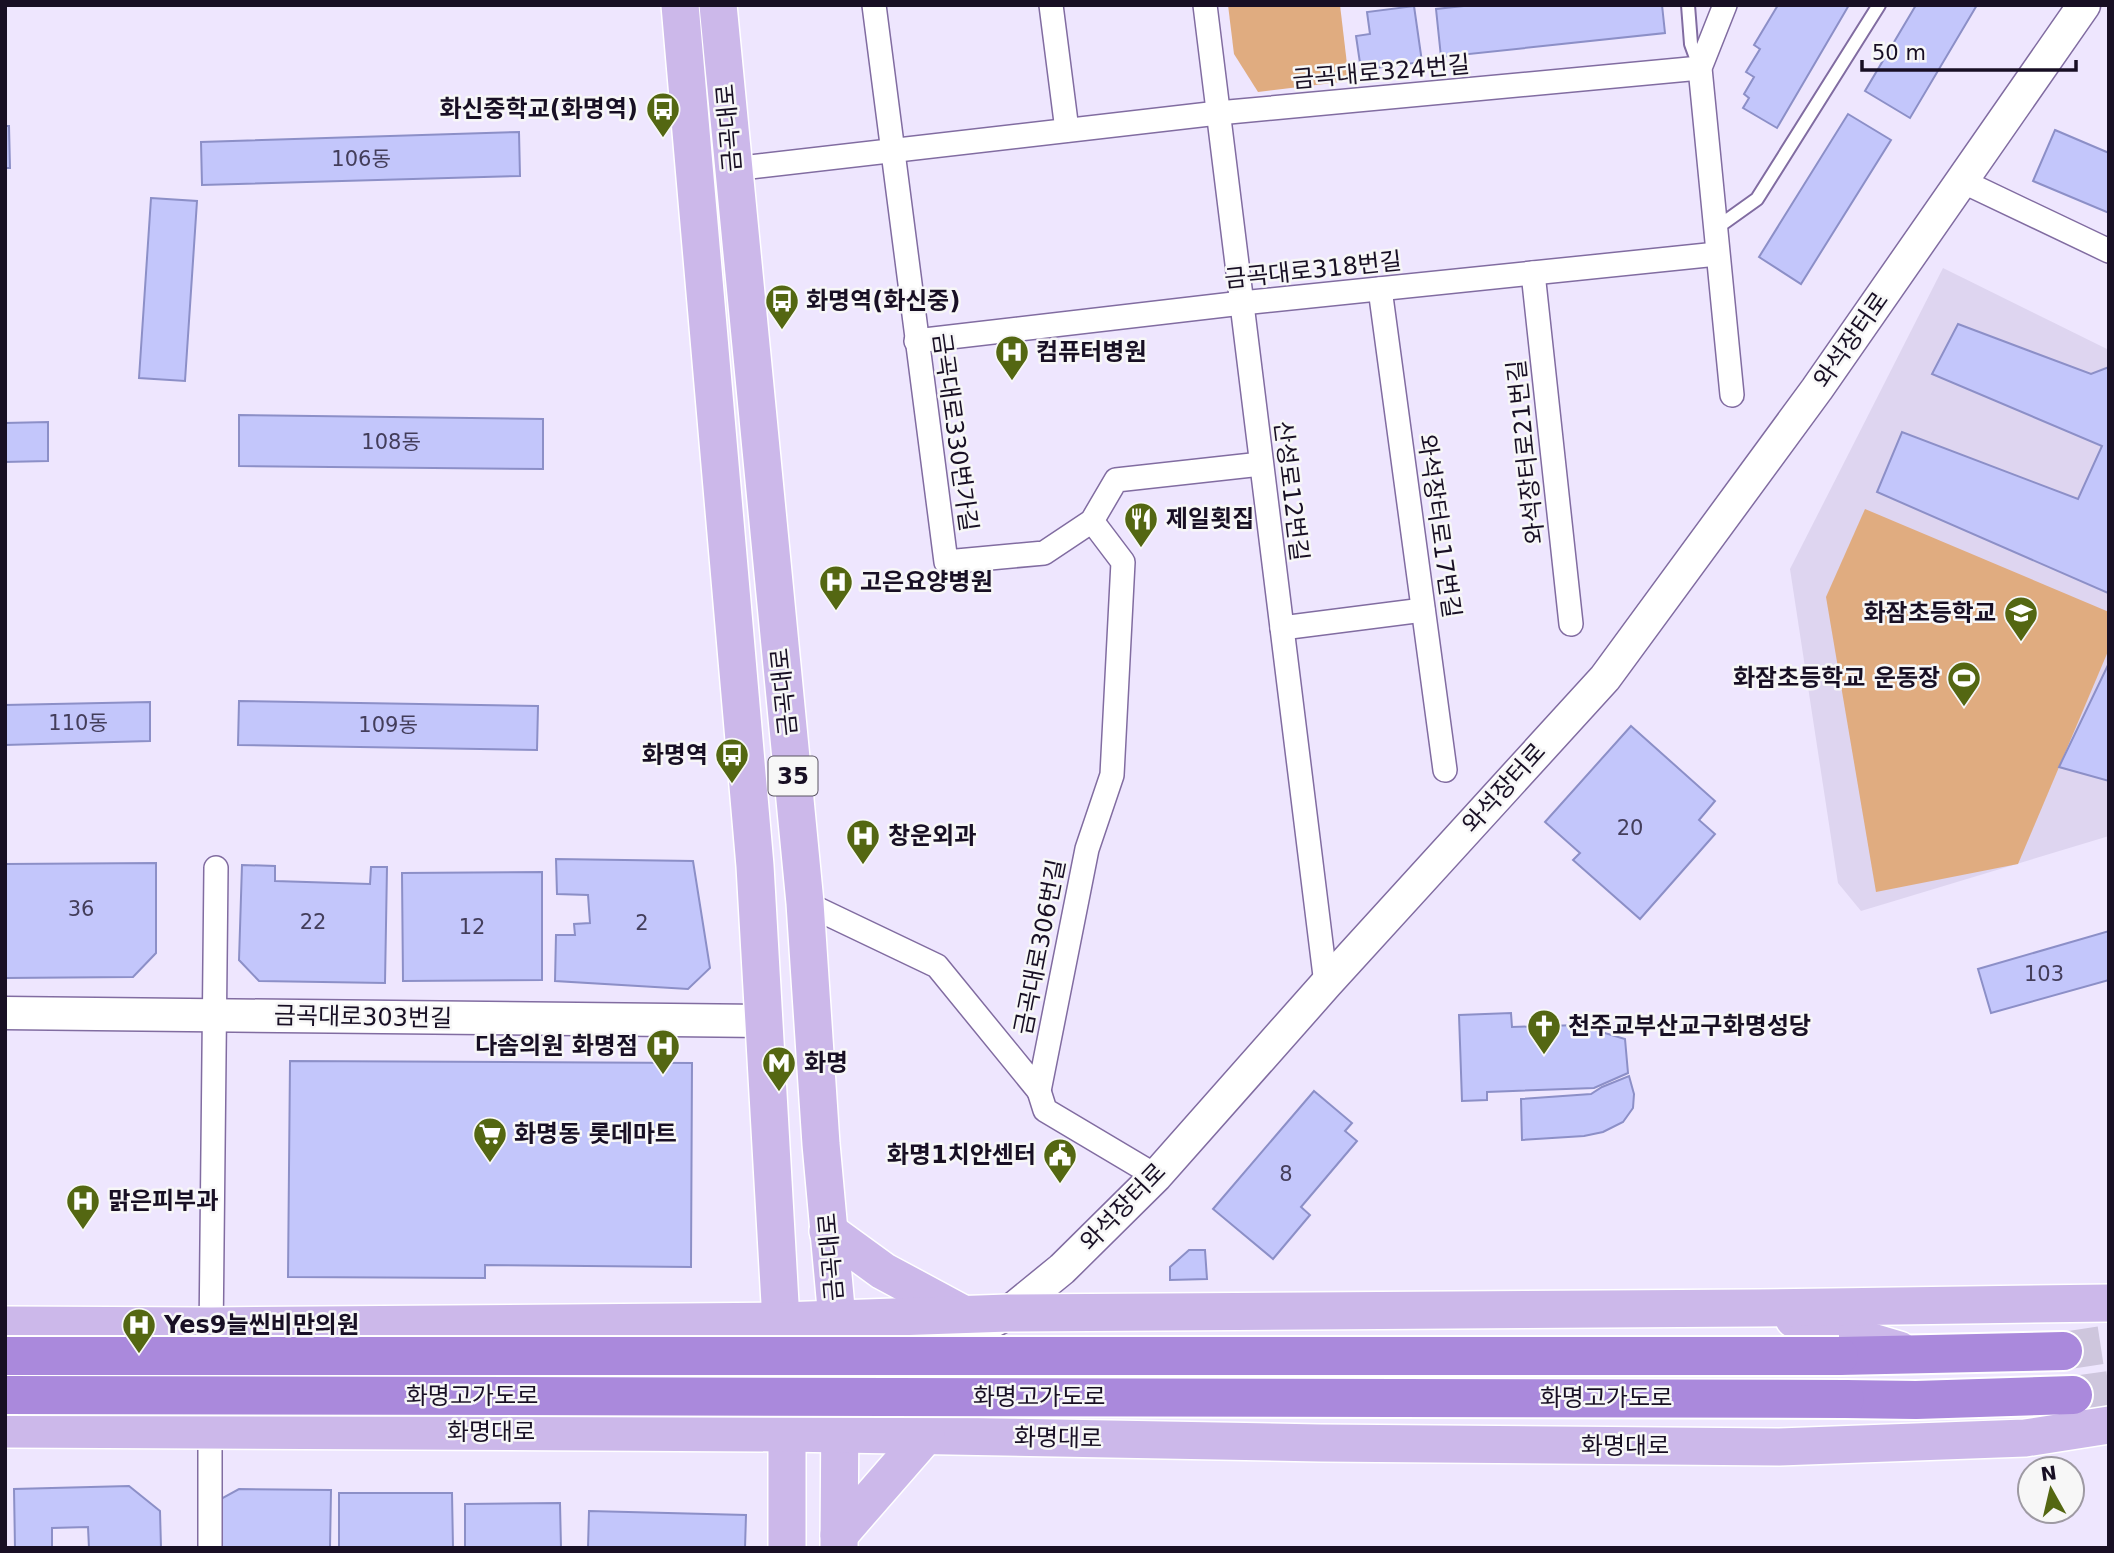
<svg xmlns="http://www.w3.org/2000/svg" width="2114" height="1553" viewBox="0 0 2114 1553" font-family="'DejaVu Sans','Noto Sans KR',sans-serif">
<rect width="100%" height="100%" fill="#eee6fe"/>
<polygon fill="#ded5f0" points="1943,268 2109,350 2109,836 1861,911 1838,883 1790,569"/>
<g fill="#e0ac80">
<polygon points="1228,5 1340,5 1349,81 1258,92 1234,54"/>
<polygon points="1865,509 2109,612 2109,649 2018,864 1876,892 1826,597"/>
</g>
<g fill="#c3c6fb" stroke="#8c8fc7" stroke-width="2">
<polygon points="1473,5 1662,5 1665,33 1441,57 1436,9"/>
<polygon points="1778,5 1849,5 1777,128 1743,108 1749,98 1744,94 1754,77 1746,72 1760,49 1754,45"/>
<polygon points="1916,5 1977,5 1910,118 1865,91"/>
<polygon points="1414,6 1422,62 1361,70 1356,36 1370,34 1367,12"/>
<polygon points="1848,114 1891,140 1801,284 1759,257"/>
<polygon points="5,126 9,126 10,168 5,168"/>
<polygon points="2055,130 2109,153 2109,213 2033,181"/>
<polygon points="519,132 520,176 202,185 201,142"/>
<polygon points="151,198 197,201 185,381 139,378"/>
<polygon points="1958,324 2091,374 2109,367 2108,593 1877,492 1902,432 2078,499 2102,446 1932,374"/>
<polygon points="239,415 543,419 543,469 239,466"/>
<polygon points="48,422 48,461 5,462 5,423"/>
<polygon points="2109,663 2109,781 2059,767"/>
<polygon points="239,701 538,706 537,750 238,745"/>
<polygon points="150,702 150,741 5,745 5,705"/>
<polygon points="1631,726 1715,801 1699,820 1715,834 1640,919 1573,860 1580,853 1545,822"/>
<polygon points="556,859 693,861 710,968 688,989 555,981 556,935 575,935 574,924 590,923 588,895 557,894"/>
<polygon points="156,863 156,953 133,977 5,978 5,864"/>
<polygon points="242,865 275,866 275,881 370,884 371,867 387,867 385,983 259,981 239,960"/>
<polygon points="542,872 542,980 403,981 402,873"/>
<polygon points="2109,931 2109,980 1991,1013 1978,969"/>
<polygon points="1511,1013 1512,1027 1578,1025 1625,1039 1628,1073 1594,1088 1487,1092 1487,1100 1462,1101 1459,1015"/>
<polygon points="290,1061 692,1063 691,1267 485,1265 485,1278 288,1277"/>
<polygon points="1629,1076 1634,1094 1633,1108 1623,1122 1603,1132 1584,1136 1522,1140 1521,1099 1591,1094 1602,1087"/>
<polygon points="1314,1091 1352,1123 1345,1131 1357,1141 1301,1207 1310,1215 1273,1259 1213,1209"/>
<polygon points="1189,1250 1205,1250 1207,1279 1170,1280 1170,1267"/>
<polygon points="129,1486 160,1511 161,1548 89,1548 88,1527 52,1528 52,1548 15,1548 14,1489"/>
<polygon points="239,1489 331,1490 330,1548 217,1548 217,1501"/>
<polygon points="339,1493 452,1493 453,1548 339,1548"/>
<polygon points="560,1503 561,1548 465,1548 465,1504"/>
<polygon points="589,1511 746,1515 745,1548 588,1548"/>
</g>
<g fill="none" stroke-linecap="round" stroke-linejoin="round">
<g stroke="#cec6dd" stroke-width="38" stroke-dasharray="38 19" stroke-linecap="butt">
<polyline points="2063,1351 2109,1344"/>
<polyline points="2073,1395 2109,1390"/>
</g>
<g stroke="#816ca1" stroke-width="16">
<g id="lane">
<polyline points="1688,5 1691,44 1699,66"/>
<polyline points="1715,229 1757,199 1879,5"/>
</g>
</g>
<g stroke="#816ca1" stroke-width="26">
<g id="street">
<polyline points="874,5 946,562 1044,553 1092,521 1116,480 1261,464"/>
<polyline points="1051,5 1067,130"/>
<polyline points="1205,5 1326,984"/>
<polyline points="1725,5 1700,68 1732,395"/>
<polyline points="733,169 1218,113 1700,68"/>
<polyline points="1962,181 2109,251"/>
<polyline points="1533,273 1571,624"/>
<polyline points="1380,289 1445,770"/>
<polyline points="916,341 1242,303 1717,254"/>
<polyline points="1282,628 1423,610"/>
<polyline points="805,903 937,966 1039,1091 1087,849 1112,775 1123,562 1092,521"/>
<polyline points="1039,1091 1045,1110 1156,1176"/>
<polyline points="211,1338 216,868"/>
<polyline points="210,1548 210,1418"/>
</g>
</g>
<g stroke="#816ca1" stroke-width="35">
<g id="secondary">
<polyline points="5,1013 764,1021"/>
<polyline points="853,1397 1008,1313 1062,1269 1156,1176 1326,984 1605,678 1817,389 2084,5"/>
</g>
</g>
<g stroke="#fff" stroke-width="40">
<g id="primary">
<polyline points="680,5 755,866 781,1321 787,1433 787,1548"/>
<polyline points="718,5 805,903 821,1144 837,1319 840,1404 839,1548"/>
<polyline points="828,1231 883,1271 963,1314"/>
<polyline points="1794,1319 1899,1350"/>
<polyline points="5,1325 211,1326 781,1321 1008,1313 1758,1308 2109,1303"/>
<polyline points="5,1429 787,1433 1320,1443 1779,1447 2025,1438 2109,1425"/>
<polyline points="839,1535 926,1435"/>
</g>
</g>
<g stroke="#fff" stroke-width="42">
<g id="highway">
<polyline points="1839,1356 2063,1351"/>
<polyline points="1845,1399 1916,1400 2073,1395"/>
</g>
</g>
<use href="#lane" stroke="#fff" stroke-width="12"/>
<use href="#street" stroke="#fff" stroke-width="23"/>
<use href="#secondary" stroke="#fff" stroke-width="32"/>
<use href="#primary" stroke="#ccb8ea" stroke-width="37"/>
<use href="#highway" stroke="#aa89dc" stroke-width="38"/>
<g stroke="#fff" stroke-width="42" stroke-linecap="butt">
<g id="highway-bridge">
<polyline points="5,1356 1839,1356"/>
<polyline points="5,1395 1845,1399"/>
</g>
</g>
<use href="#highway-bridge" stroke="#aa89dc" stroke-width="38"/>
</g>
<defs>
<g id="bus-pin" transform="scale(1.75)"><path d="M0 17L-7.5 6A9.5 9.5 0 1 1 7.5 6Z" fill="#546712" stroke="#f7f7f7"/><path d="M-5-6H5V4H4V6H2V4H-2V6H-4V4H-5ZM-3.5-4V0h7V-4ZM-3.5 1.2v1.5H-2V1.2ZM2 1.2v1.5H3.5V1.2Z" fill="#fff"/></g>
<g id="hospital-pin" transform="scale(1.75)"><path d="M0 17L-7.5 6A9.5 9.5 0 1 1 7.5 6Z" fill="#546712" stroke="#f7f7f7"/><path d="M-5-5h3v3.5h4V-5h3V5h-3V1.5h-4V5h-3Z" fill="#fff"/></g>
<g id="restaurant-pin" transform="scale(1.75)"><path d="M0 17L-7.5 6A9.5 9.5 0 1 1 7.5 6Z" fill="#546712" stroke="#f7f7f7"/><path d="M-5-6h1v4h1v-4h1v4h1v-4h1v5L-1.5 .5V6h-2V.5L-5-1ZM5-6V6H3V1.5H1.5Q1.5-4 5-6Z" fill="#fff"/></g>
<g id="school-pin" transform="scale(1.75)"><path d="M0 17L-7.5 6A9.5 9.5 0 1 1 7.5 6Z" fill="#546712" stroke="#f7f7f7"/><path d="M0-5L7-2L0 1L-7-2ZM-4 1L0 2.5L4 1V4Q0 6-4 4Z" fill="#fff"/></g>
<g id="stadium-pin" transform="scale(1.75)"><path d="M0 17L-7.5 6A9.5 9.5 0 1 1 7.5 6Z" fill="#546712" stroke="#f7f7f7"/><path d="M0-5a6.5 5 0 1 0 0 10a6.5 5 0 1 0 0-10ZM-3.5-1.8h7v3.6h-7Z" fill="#fff"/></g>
<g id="church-pin" transform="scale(1.75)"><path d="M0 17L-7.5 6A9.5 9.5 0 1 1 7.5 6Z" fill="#546712" stroke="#f7f7f7"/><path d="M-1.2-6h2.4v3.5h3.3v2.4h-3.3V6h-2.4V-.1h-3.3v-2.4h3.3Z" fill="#fff"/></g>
<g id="metro-pin" transform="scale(1.75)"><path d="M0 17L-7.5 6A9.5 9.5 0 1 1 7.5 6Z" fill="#546712" stroke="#f7f7f7"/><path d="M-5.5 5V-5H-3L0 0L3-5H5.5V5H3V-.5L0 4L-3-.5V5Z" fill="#fff"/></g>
<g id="supermarket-pin" transform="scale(1.75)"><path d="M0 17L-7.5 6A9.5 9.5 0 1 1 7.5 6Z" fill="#546712" stroke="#f7f7f7"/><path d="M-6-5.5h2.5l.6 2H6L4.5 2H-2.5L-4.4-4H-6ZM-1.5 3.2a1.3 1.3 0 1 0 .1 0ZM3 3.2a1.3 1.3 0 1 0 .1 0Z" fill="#fff"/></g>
<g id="civic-pin" transform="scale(1.75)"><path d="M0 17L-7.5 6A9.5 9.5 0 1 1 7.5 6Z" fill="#546712" stroke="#f7f7f7"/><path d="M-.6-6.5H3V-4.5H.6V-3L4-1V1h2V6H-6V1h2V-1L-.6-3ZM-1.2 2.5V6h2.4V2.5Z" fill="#fff"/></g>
</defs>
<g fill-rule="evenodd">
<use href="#bus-pin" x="663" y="109"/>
<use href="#bus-pin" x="782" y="301"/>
<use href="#hospital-pin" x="1012" y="352"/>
<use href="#restaurant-pin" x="1141" y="519"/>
<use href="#hospital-pin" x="836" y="582"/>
<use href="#school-pin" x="2021" y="613"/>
<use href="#stadium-pin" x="1964" y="678"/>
<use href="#bus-pin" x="732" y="755"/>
<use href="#hospital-pin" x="863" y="836"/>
<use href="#church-pin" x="1544" y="1026"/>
<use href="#hospital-pin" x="663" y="1046"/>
<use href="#metro-pin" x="779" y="1063"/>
<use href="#supermarket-pin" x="490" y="1134"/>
<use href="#civic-pin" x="1060" y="1155"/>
<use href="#hospital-pin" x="83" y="1201"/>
<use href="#hospital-pin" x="139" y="1325"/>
</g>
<g text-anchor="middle" stroke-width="5" stroke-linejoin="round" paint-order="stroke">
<g font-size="21" fill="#433d5a">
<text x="361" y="166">106동</text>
<text x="391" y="449">108동</text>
<text x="78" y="730">110동</text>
<text x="388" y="732">109동</text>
<text x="1630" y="835">20</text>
<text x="81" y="916">36</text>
<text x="313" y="929">22</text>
<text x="642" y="930">2</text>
<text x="472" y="934">12</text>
<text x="2044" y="981">103</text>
<text x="1286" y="1181">8</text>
</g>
<rect fill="#f7f7f7" stroke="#5b5563" stroke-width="2" x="768.5" y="756.5" width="49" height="39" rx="5"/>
<g font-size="23" font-weight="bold" fill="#180f24">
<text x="793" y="784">35</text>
</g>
<g font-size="24" fill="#180f24" stroke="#f7f7f7">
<text transform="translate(1381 72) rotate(-5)" y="8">금곡대로324번길</text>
<text transform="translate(729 128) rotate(-95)" y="8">금곡대로</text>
<text transform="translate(1313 270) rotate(-6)" y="8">금곡대로318번길</text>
<text transform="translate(1851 340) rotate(-55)" y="8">와석장터로</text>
<text transform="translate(955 432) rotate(82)" y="8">금곡대로330번가길</text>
<text transform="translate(1526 452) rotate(-96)" y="8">와석장터로21번길</text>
<text transform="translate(1291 491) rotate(83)" y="8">산성로12번길</text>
<text transform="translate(1439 526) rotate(82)" y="8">와석장터로17번길</text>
<text transform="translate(784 692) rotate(-96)" y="8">금곡대로</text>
<text transform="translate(1504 788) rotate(-48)" y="8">와석장터로</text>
<text transform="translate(1040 947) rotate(-79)" y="8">금곡대로306번길</text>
<text transform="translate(363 1017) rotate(1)" y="8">금곡대로303번길</text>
<text transform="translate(1123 1207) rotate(-46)" y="8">와석장터로</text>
<text transform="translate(831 1257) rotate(-95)" y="8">금곡대로</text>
<text x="472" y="1404">화명고가도로</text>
<text x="1039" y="1405">화명고가도로</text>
<text x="1606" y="1406">화명고가도로</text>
<text x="491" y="1440">화명대로</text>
<text transform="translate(1058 1438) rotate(1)" y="8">화명대로</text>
<text x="1625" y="1454">화명대로</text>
</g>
<g font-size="24" font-weight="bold" fill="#180f24" stroke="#f7f7f7" text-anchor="start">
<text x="638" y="117" text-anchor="end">화신중학교(화명역)</text>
<text x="806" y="309">화명역(화신중)</text>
<text x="1036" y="360">컴퓨터병원</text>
<text x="1166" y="527">제일횟집</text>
<text x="860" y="590">고은요양병원</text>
<text x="1996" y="621" text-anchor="end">화잠초등학교</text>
<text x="1940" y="686" text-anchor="end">화잠초등학교 운동장</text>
<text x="708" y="763" text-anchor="end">화명역</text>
<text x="888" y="844">창운외과</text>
<text x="1568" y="1034">천주교부산교구화명성당</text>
<text x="638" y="1054" text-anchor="end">다솜의원 화명점</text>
<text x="804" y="1071">화명</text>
<text x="514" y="1142">화명동 롯데마트</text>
<text x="1036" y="1163" text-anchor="end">화명1치안센터</text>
<text x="108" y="1209">맑은피부과</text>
<text x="164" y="1333">Yes9늘씬비만의원</text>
</g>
</g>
<rect width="2114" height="1553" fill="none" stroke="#180f24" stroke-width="14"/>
<g transform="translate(2051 1490) rotate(352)"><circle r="33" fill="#f7f7f7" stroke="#9e9aa3" stroke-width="2"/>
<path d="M0-5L12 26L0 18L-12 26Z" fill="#546712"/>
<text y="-10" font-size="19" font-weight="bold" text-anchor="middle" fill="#180f24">N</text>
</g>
<path d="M1862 60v10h214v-10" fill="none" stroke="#180f24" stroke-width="3.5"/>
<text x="1872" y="60" font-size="21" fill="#180f24" stroke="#f7f7f7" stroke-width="5" paint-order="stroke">50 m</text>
</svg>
